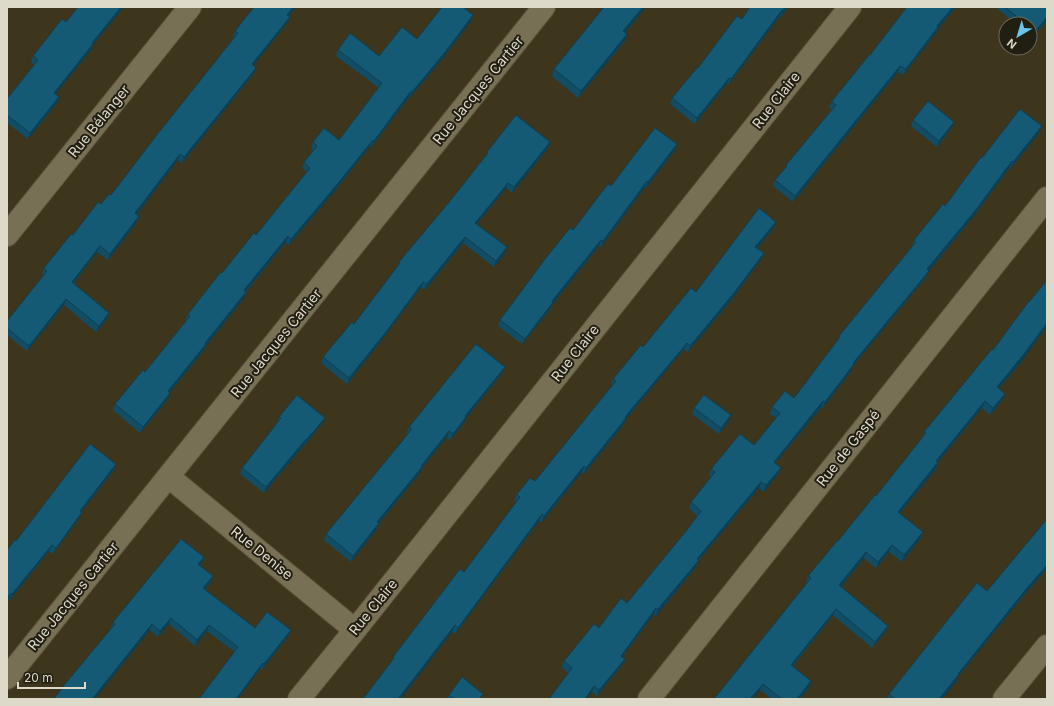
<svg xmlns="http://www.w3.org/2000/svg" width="1054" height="706" viewBox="0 0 1054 706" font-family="Inter,sans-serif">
<rect width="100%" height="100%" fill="#3d361c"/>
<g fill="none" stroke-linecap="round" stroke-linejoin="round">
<g stroke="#58533b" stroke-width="24">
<g id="street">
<polyline points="7,235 190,7"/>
<polyline points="169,477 355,630"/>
<polyline points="7,678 544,7"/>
<polyline points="299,699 355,630 850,7"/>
<polyline points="649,699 1047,198"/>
<polyline points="1004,699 1047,646"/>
</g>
</g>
<use href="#street" stroke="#777054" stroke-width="22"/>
</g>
<g fill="#114d65">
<polygon points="254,7 296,7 289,16 287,23 253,65 256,68 254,73 182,163 178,160 137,214 139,216 137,222 108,260 97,252 74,283 107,319 96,332 64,305 27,351 7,335 7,321 44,275 42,274 44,268 73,235 101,204 111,195 234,37 233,36 235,31"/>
<polygon points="604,7 646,7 625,33 627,34 624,42 578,98 552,76 554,69"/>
<polygon points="788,7 781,17 780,16 729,84 727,83 695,124 670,104 672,98 698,68 742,19"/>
<polygon points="907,7 956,7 937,30 936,33 903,75 898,72 793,202 773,186 775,180 785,169 786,165 832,109 829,107 832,101 870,55"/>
<polygon points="995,7 1044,7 1047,10 1033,38 1030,35 1030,24 1016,24"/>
<polygon points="471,21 444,57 410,97 409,97 371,147 370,146 333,193 289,245 286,242 246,292 244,298 206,346 204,350 170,392 168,399 140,433 113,410 115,404 145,372 187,321 185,320 188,314 222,273 256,235 307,172 302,168 304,162 313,151 311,148 313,142 339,140 379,88 336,56 338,50 379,56 417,39"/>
<polygon points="93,45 91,50 55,94 57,103 28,139 7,123 7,99 34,65 31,62 33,56"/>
<polygon points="913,120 954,122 951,128 937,147 911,126"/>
<polygon points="1039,133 1011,168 1010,167 973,217 928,272 926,277 852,367 852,370 822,409 821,408 775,463 778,474 764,492 759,488 698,561 696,567 656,616 654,614 622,657 625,659 622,665 597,696 561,667 564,661 627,603 687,530 697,516 689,508 691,502 711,477 709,475 711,469 754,445 776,418 770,414 772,407 794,398 837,341 839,336 912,246 914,240 945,206 982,158"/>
<polygon points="550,142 548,148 512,193 506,188 477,224 505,253 494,267 463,243 425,290 421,287 384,337 347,384 321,363 323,357 354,324 398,265 399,262 450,201 485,157 487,152"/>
<polygon points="677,144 675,150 646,188 645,187 601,247 599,246 552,305 551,308 522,344 498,326 500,320 611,186"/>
<polygon points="774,228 757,248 761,259 732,299 688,352 684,349 625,420 624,424 584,474 582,472 542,522 539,521 455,634 452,632 392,661 393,657 464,572 516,502 514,500 517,494 535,481 612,385 611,385 613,379 643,347 696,292"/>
<polygon points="993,350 1022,361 999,388 1005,394 1002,400 990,415 982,408 938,462 936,469 899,514 923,532 920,539 902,562 889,552 876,568 864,558 841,587 888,626 885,632 872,648 833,615 793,666 811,681 809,688 800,699 772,699 760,690 729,682 807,583 806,583 808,576 876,496 922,438 924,432"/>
<polygon points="505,367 502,373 466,418 464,423 450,440 447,437 422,468 420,473 379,523 377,529 351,562 324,540 326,534 408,434 406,433 409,427"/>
<polygon points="694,408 729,421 719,434 692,414"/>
<polygon points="279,417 325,418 322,423 305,445 304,445 264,493 240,474 242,468 277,423"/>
<polygon points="114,470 81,512 79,518 53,554 49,551 10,600 9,599 7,602 7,550 16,541"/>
<polygon points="1047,519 1047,569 1024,595 957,678 956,682 942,699 887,699 889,694 987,591"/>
<polygon points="204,557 202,563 199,566 213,576 211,582 205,590 255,628 291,630 288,636 262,670 235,652 207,631 195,646 169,624 158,637 150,630 111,628 113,622"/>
<polygon points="449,695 481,699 447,699"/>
</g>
<g fill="#0e3f52">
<polygon points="121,7 124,7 93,45 91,50 52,99 54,93 92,43"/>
<polygon points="293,7 296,7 285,21 287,15"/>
<polygon points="643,7 646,7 620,39 623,31"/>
<polygon points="785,7 788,7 781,17 783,11"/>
<polygon points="953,7 956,7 937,30 936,33 903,75 906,69 937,26"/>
<polygon points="782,10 780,16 729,84 731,79"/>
<polygon points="473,15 471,21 444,57 410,97 412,92"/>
<polygon points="290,17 287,23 250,70 252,64"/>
<polygon points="1047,17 1047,20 1033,38 1035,32"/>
<polygon points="627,34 624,42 578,98 581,91"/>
<polygon points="900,66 898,72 793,202 795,196"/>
<polygon points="256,68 254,73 182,163 184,157"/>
<polygon points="729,78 727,83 695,124 697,118"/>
<polygon points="411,91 409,97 371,147 374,141"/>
<polygon points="59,97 57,103 28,139 30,133"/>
<polygon points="954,122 951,128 937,147 939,141"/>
<polygon points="1042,126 1039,133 1011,168 1013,162"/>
<polygon points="372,141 370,146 333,193 289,245 291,239"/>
<polygon points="550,142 548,148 512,193 514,187"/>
<polygon points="677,144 675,150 646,188 648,182"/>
<polygon points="180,154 178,160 133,219 135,213"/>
<polygon points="1012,161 1010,167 973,217 928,272 926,277 852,367 852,370 822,409 825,402 853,363"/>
<polygon points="647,181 645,187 601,247 603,241"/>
<polygon points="508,183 506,188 473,229 475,223"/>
<polygon points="139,216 137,222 108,260 110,254"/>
<polygon points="776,222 774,228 753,253 755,247"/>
<polygon points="288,236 286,242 242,296 244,290"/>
<polygon points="465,237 463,243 425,290 427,284"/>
<polygon points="601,240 599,246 552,305 551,308 522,344 525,339 552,301"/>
<polygon points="100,246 97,252 70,288 72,282"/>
<polygon points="507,247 505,253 494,267 496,261"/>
<polygon points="764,253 761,259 732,299 688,352 690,346"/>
<polygon points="423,282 421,287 384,337 347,384 349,378"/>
<polygon points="246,292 244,298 206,346 204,350 166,397 168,391"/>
<polygon points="66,299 64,305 27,351 29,346"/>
<polygon points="109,313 107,319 96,332 99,326"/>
<polygon points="1047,323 1047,326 1022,361 994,394 997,387"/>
<polygon points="687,343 684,349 625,420 624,424 584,474 586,468 625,417"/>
<polygon points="505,367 502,373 466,418 464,423 450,440 453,434 465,416"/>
<polygon points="170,393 168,399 140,433 143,427"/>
<polygon points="1005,394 1002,400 990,415 993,408"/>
<polygon points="823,401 821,408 771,468 774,462"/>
<polygon points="985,401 982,408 934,467 936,461"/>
<polygon points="731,415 729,421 719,434 721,428"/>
<polygon points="325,418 322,423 305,445 307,439"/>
<polygon points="449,431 447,437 422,468 420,473 379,523 377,529 351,562 353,556 377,522 421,466"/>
<polygon points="306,439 304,445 264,493 266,487"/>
<polygon points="938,462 936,469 895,519 898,512"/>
<polygon points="116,464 114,470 77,517 80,511"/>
<polygon points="584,466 582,472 542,522 544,516"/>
<polygon points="781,468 778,474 764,492 766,485"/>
<polygon points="761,482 759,488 698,561 696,567 656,616 658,609 697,559"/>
<polygon points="82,512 79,518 53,554 56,548"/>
<polygon points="542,514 539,521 455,634 458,628"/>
<polygon points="923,532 920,539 902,562 904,555"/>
<polygon points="52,545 49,551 10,600 12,594"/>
<polygon points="892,545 889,552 876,568 878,562"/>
<polygon points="866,552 864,558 837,592 839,585"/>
<polygon points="204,557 202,563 195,570 198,564"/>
<polygon points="1047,565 1047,569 1024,595 957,678 956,682 942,699 939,699 958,674 1027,588"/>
<polygon points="213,576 211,582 201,594 203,588"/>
<polygon points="11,593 9,599 7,602 7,598"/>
<polygon points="656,608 654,614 618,662 621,656"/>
<polygon points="836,609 833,615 788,671 791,665"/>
<polygon points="171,618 169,624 158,637 160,631"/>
<polygon points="152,624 150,630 95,699 93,699"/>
<polygon points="209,625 207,631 195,646 197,640"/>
<polygon points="455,625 452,632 401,699 398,699"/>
<polygon points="888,626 885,632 872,648 875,642"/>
<polygon points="291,630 288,636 262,670 264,664"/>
<polygon points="625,659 622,665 597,696 599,690"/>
<polygon points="263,663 260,669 238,699 236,699"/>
<polygon points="811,681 809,688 800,699 797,699"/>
<polygon points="763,684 760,690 753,699 750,699"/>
<polygon points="594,686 592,692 587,699 585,699"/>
</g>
<g fill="#145a75" stroke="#0e3f52">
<polygon points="78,7 121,7 92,43 93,44 54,93 59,97 30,133 7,115 7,99 38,60 33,56 62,19 66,22"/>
<polygon points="254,7 293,7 287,15 290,17 252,64 256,68 184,157 180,154 135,213 139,216 110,254 100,246 72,282 109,313 99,326 66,299 29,346 7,328 7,321 47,271 44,268 71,234 73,235 98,202 101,204 109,194 111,195 156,136 238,33 235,31"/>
<polygon points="442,7 463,7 473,15 446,51 412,92 411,91 374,141 372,141 335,187 291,239 288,236 244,290 246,292 205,343 206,344 168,391 170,393 143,427 115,404 143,370 145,372 190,316 188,314 221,272 222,273 254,233 256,235 310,168 304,162 317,146 313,142 324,128 339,140 382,83 338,50 350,33 379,56 402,27 417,39"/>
<polygon points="604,7 643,7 623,31 627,34 581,91 554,69"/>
<polygon points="750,7 785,7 783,11 782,10 731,79 729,78 697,118 672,98 697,68 698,68 737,16 742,19"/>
<polygon points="907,7 953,7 937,26 938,27 906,69 900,66 795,196 775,180 787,166 786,165 836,105 832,101 870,54 870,55"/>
<polygon points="1005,7 1044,7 1047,10 1047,17 1035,32 1030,28 1030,24 1026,24"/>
<polygon points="928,101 954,122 939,141 913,120"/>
<polygon points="1020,109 1042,126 1013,162 1012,161 975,211 927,269 929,271 853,363 854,364 825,402 823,401 774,462 781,468 766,485 761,482 697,559 699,560 658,609 656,608 621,656 625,659 599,690 594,686 585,699 549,699 572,668 564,661 594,624 599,628 621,598 627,603 687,530 701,511 691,502 715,472 711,469 740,434 754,445 780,413 772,407 785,391 794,398 840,337 839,336 916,242 914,240 943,204 945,206 981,157 982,158"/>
<polygon points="516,115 550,142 514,187 508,183 475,223 507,247 496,261 465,237 427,284 423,282 386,332 349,378 323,357 352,322 354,324 400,263 399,262 450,201 488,153 487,152"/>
<polygon points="655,128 677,144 648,182 647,181 603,241 601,240 552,301 553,302 525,339 500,320 545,259 570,228 573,230 608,184 611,186"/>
<polygon points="759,208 776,222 755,247 764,253 734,293 690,346 687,343 625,417 626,418 586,468 584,466 544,516 542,514 458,628 455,625 398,699 363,699 394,658 393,657 460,569 464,572 520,497 517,494 530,478 535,481 616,381 613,379 641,345 643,347 691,288 696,292"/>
<polygon points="1047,280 1047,323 1024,354 997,387 1005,394 993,408 985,401 936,461 938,462 898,512 923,532 904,555 892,545 878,562 866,552 839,585 888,626 875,642 836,609 791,665 811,681 797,699 782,699 763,684 750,699 714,699 811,578 808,576 837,541 838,541 875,495 876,496 926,433 924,432 992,349 993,350 1029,301 1030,301"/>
<polygon points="476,344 505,367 465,416 466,417 453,434 449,431 421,466 422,467 377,522 379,523 353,556 326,534 412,429 409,427"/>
<polygon points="297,395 325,418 307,439 306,439 266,487 242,468 281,418 279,417"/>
<polygon points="704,395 731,415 721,428 694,408"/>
<polygon points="90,444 116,464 80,511 82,512 56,548 52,545 12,594 11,593 7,598 7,550 15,540 16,541"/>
<polygon points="1047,519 1047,565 1027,588 958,674 959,674 939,699 895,699 889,694 977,583 987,591"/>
<polygon points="181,539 204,557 198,564 213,576 203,588 255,628 267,612 291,630 264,664 263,663 236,699 199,699 238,647 209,625 197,640 171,618 160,631 152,624 93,698 94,699 54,699 65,684 115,624 113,622"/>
<polygon points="462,677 483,694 479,699 454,699 449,695"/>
</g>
<g text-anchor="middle" stroke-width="4" stroke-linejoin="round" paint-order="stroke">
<g font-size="14" fill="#dddaca" stroke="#211e12">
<text transform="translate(478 90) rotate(-51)" y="5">Rue Jacques Cartier</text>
<text transform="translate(776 100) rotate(-52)" y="5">Rue Claire</text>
<text transform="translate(99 121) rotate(-51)" y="5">Rue Bélanger</text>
<text transform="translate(276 343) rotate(-51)" y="5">Rue Jacques Cartier</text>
<text transform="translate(575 353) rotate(-52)" y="5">Rue Claire</text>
<text transform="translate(848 448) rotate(-52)" y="5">Rue de Gaspé</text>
<text transform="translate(262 553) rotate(39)" y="5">Rue Denise</text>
<text transform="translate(73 596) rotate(-51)" y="5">Rue Jacques Cartier</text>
<text transform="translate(373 607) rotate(-51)" y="5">Rue Claire</text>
</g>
</g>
<rect width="1054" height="706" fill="none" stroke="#dddaca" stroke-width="16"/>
<g transform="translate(1018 36) rotate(218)"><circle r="19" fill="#211e12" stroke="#6c695c"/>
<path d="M0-3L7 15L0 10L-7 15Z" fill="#66c4ef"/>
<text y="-6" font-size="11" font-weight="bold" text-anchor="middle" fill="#dddaca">N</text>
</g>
<path d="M18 682v6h67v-6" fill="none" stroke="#dddaca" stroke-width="2"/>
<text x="24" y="682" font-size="12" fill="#dddaca" stroke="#211e12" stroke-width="3" paint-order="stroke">20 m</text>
</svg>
